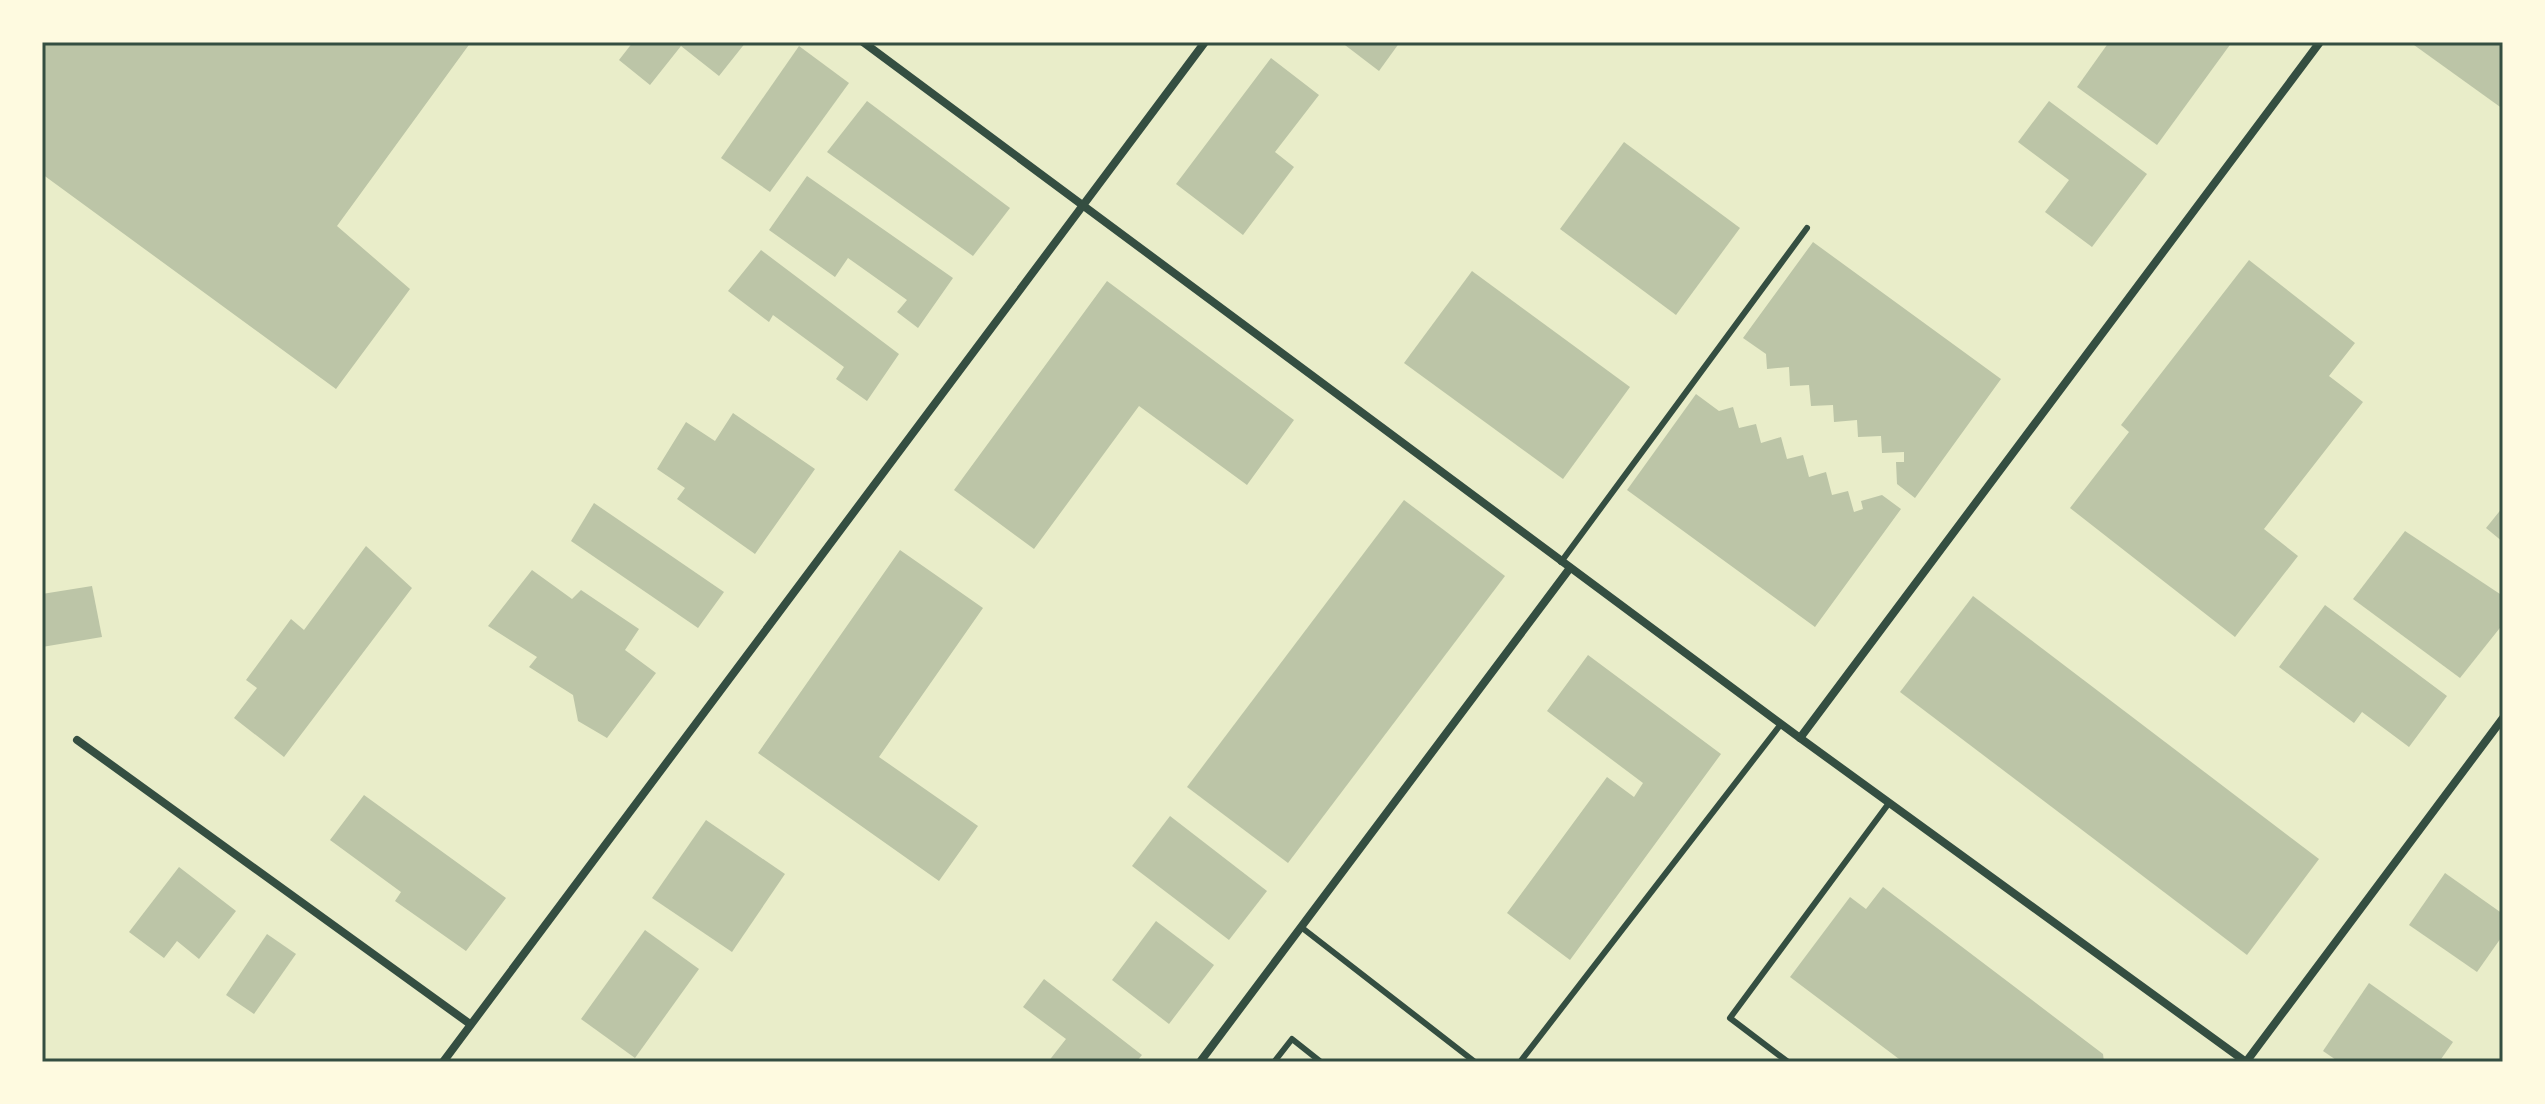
<svg xmlns="http://www.w3.org/2000/svg" width="2545" height="1104" viewBox="0 0 2545 1104" font-family="Georgia,serif">
<rect width="100%" height="100%" fill="#e9edc9"/>
<g fill="#bcc5a7">
<polygon points="42,42 471,42 337,226 410,289 336,389 42,174"/>
<polygon points="633,42 746,42 719,76 681,46 650,85 619,60"/>
<polygon points="1341,42 1400,42 1379,71"/>
<polygon points="2109,42 2232,42 2157,145 2077,87"/>
<polygon points="2417,42 2503,42 2503,109 2414,45"/>
<polygon points="799,46 849,83 770,192 721,158"/>
<polygon points="1271,58 1319,95 1275,152 1294,167 1243,235 1176,184"/>
<polygon points="867,101 1010,208 973,256 827,152"/>
<polygon points="2049,101 2147,174 2092,247 2045,212 2069,180 2018,142"/>
<polygon points="1624,142 1740,228 1676,315 1560,229"/>
<polygon points="807,176 953,278 918,328 897,312 907,300 848,258 835,277 769,230"/>
<polygon points="1813,242 2001,379 1915,498 1897,484 1896,462 1904,462 1904,452 1882,453 1881,436 1858,437 1857,420 1834,422 1833,405 1811,406 1809,385 1790,386 1789,367 1767,369 1766,354 1743,338"/>
<polygon points="761,250 899,354 867,401 836,379 844,367 773,315 769,322 728,291"/>
<polygon points="2249,260 2355,343 2329,376 2363,402 2264,529 2298,556 2235,637 2070,508 2129,432 2121,425"/>
<polygon points="1472,271 1630,387 1563,479 1404,363"/>
<polygon points="1107,281 1294,420 1247,485 1139,406 1034,549 954,490"/>
<polygon points="1696,394 1719,411 1733,407 1739,428 1756,424 1761,443 1781,437 1787,459 1803,455 1809,477 1826,472 1832,495 1848,491 1854,512 1863,509 1861,501 1882,495 1901,509 1815,627 1627,490"/>
<polygon points="733,413 815,469 755,554 677,499 685,488 657,469 686,422 715,441"/>
<polygon points="1404,500 1505,576 1288,863 1187,787"/>
<polygon points="594,503 724,592 698,628 571,541"/>
<polygon points="2503,507 2503,542 2486,528"/>
<polygon points="2405,531 2503,596 2503,624 2460,678 2353,599"/>
<polygon points="366,546 412,588 284,757 234,718 257,688 246,680 291,619 304,630"/>
<polygon points="900,550 983,608 879,757 978,826 939,881 758,753"/>
<polygon points="532,570 572,599 581,590 639,629 625,650 656,673 607,738 578,721 573,695 529,667 537,657 488,626"/>
<polygon points="92,586 102,637 42,647 42,594"/>
<polygon points="1973,596 2319,859 2247,955 1900,692"/>
<polygon points="2325,605 2447,696 2409,747 2362,712 2354,723 2279,667"/>
<polygon points="1588,655 1721,754 1570,960 1507,913 1607,777 1634,797 1643,783 1547,711"/>
<polygon points="364,795 506,898 466,951 395,901 401,892 330,840"/>
<polygon points="1170,816 1267,891 1229,940 1132,866"/>
<polygon points="706,820 785,874 732,952 652,898"/>
<polygon points="179,867 236,911 199,959 177,941 164,958 129,932"/>
<polygon points="2445,873 2503,914 2503,935 2477,972 2409,925"/>
<polygon points="1883,887 2103,1054 2104,1062 1903,1062 1790,977 1850,897 1866,909"/>
<polygon points="1156,921 1214,965 1169,1024 1112,980"/>
<polygon points="645,930 699,969 635,1058 581,1019"/>
<polygon points="267,934 296,954 254,1014 226,995"/>
<polygon points="1044,979 1142,1055 1136,1062 1048,1062 1066,1039 1023,1007"/>
<polygon points="2369,983 2453,1042 2439,1062 2339,1062 2323,1051"/>
</g>
<g fill="none" stroke-linecap="round" stroke-linejoin="round">
<g stroke="#344e41" stroke-width="6">
<polyline points="1561,562 1807,228"/>
<polyline points="1301,927 1475,1062"/>
<polyline points="1274,1062 1292,1039 1321,1062"/>
<polyline points="1520,1062 1781,724"/>
<polyline points="1788,1062 1730,1018 1889,803"/>
</g>
<g stroke="#344e41" stroke-width="8">
<polyline points="863,42 1800,738 2246,1062"/>
<polyline points="1800,738 2320,42"/>
<polyline points="77,740 470,1024"/>
<polyline points="443,1062 1205,42"/>
<polyline points="1200,1062 1570,568"/>
<polyline points="2246,1062 2503,718"/>
</g>
</g>
<rect width="2545" height="1104" fill="none" stroke="#fefae0" stroke-width="88"/>
<rect x="44" y="44" width="2457" height="1016" fill="none" stroke="#344e41" stroke-width="3"/>
</svg>
